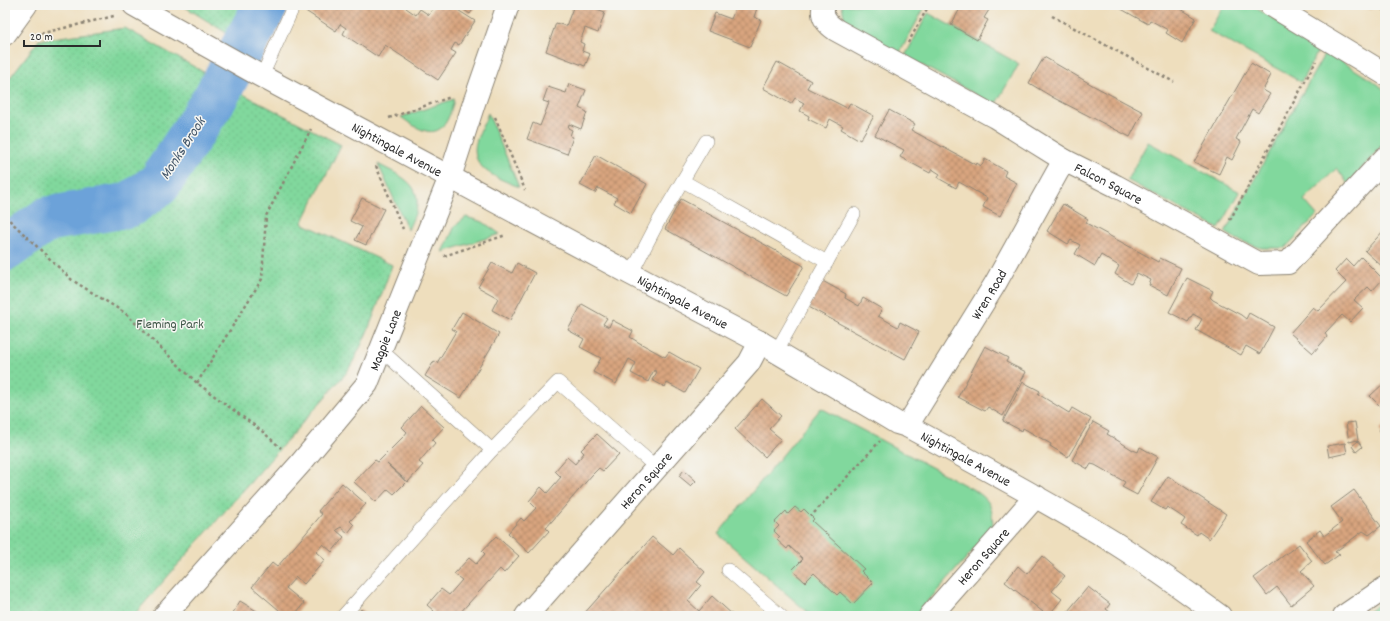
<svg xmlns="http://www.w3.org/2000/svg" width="1390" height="621" viewBox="0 0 1390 621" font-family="Dekko,sans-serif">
<defs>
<pattern id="park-dots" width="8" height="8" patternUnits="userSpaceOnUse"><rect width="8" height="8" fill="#81d89d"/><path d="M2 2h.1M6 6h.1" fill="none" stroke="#70ba87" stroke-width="1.8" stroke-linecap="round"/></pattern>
<pattern id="building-cross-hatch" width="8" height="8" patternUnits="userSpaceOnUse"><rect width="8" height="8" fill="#d9a57f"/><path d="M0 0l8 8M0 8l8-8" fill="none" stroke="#b08768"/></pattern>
</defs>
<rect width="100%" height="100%" fill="#f6f6f2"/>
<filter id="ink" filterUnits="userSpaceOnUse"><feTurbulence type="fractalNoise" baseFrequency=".025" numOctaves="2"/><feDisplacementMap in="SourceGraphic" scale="8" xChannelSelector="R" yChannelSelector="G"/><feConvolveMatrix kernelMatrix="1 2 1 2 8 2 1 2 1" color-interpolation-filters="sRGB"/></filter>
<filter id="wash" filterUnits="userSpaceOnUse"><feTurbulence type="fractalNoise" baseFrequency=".012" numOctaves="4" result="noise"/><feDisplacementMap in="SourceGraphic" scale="16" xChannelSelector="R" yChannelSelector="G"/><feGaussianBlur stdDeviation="0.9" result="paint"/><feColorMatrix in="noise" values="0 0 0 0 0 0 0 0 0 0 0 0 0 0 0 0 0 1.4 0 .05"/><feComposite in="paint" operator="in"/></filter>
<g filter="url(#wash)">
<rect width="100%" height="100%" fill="#eedebd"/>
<g fill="#81d89d" stroke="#568264">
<polygon points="842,5 926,5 899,54 851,26 844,17"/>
<polygon points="1224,5 1251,5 1320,48 1301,82 1209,31"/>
<polygon points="928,13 1019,64 995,105 905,56"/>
<polygon points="1326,51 1379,85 1385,92 1385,142 1348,184 1337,168 1304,200 1317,215 1285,248 1261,248 1236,239 1225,232"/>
<path d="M454,99C446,137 431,140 401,117Z"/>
<path d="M488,113L519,187C498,178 467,169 477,139C480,130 485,122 488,113Z"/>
<polygon points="1148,142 1240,192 1219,229 1127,180"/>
<path d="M378,164C394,173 419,181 417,204C417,212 411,222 408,230Z"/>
<polygon points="466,217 483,222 500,234 443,252 455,226"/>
<path d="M821,408L974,490C992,501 992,508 993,528L915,616H812L718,534Z"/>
<polygon points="1385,600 1385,616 1362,616"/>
</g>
<g fill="url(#park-dots)" stroke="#568264">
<polygon points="182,5 253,5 236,39"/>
<path d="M125,28L239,92L341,145L302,223L392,265C379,301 367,339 347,372L133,616H5V84L39,40Z"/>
</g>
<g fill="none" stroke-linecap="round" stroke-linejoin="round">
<polyline stroke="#6ca2d9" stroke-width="45" points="5,249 48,219 129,205 159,184 215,98 266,5"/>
</g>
<g id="blocks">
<g fill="url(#building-cross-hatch)">
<polygon points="304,5 407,5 406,8 416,15 420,9 429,15 435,5 450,5 475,21 459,45 455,43 451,50 456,53 438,80 385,45 378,57 343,34 346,28 340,24 336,31 301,8"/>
<polygon points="457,5 476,5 470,14"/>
<polygon points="574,5 598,5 597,9 605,12 598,33 585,28 580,42 584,44 582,51 590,54 585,66 546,51 556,23 566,26"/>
<polygon points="737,5 758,5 754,17 761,20 750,47 708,31 715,13 731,19"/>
<polygon points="962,5 992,5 984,18 988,20 977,40 951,25"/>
<polygon points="1117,5 1181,5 1182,6 1181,9 1196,18 1182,43 1166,33 1168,30 1150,20 1148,24 1116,6"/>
<polygon points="1362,5 1385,5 1385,12 1374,5 1371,10"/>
<polygon points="1044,57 1094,86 1143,112 1130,137 1054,98 1029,83"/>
<polygon points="777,62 811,81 807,88 847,108 850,103 874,116 860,140 841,129 843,126 830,119 826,128 808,119 809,116 800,111 804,103 795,98 791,104 763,88"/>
<polygon points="1251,63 1271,75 1263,90 1270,94 1258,113 1252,109 1236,139 1241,142 1232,160 1227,157 1219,174 1194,162"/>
<polygon points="569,84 586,90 579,108 587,112 581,129 569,124 568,128 572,130 570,136 573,137 567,154 527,139 533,123 540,126 549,103 543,101 548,87 566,93"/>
<polygon points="889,110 915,124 911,130 976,165 977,163 981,166 985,159 1006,171 1004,176 1017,183 1000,216 983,207 987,198 959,182 956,188 938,178 940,174 932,169 930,173 900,157 904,150 875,135"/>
<polygon points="596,155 647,184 631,213 614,203 617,198 598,188 595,193 580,185"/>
<polygon points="362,198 384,209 366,245 355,240 362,227 350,221"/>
<polygon points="681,199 804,266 786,296 665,229"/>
<polygon points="1063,204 1088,219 1086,223 1158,262 1160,258 1181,268 1168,295 1149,285 1151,280 1137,273 1131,284 1115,274 1119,266 1101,255 1095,266 1075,254 1080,245 1071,240 1068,244 1047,231"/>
<polygon points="1385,229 1385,269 1365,251"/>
<polygon points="1361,257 1383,279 1372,291 1368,287 1354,300 1363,308 1350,322 1342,315 1325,333 1327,337 1313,353 1290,333 1313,307 1318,311 1346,282 1335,271 1346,259 1353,266"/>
<polygon points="492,263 512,273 517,263 535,273 510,320 492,310 498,298 478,287"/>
<polygon points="1187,278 1213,291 1210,297 1213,300 1241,315 1246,319 1249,313 1274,327 1260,354 1246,346 1241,355 1196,330 1202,319 1193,314 1188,322 1169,312"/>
<polygon points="819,279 846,294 845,298 859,306 863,298 882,309 878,316 898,327 900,322 919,332 905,359 805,305"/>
<polygon points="582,304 607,318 603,324 609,327 612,320 633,331 630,337 638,342 665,357 669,352 699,369 685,393 667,383 665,387 652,380 657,372 654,370 648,382 631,373 636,363 629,359 616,384 593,372 601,358 580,347 584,339 568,330"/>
<polygon points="462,312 499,334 461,398 425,376 434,361 437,363 456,331 452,329"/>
<polygon points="985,346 1008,358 1006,362 1026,372 1003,416 988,407 985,411 958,397"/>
<polygon points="1023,382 1040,391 1038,394 1069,413 1072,408 1091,419 1068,457 1050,446 1051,444 1023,428 1022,431 1003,421"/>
<polygon points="1385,382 1385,403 1381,407 1370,396"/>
<polygon points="762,399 781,416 769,429 781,439 765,457 735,429"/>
<polygon points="421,406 444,427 432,440 435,443 419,462 423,465 408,482 387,464 406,482 394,494 388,489 376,502 354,482 375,460 378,462 404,436 407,432 402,427"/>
<polygon points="1093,422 1109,431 1107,434 1133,450 1138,452 1140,447 1158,457 1137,495 1122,487 1125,482 1095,465 1091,464 1088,469 1072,460"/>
<polygon points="1355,422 1358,440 1349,442 1346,423"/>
<polygon points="1385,425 1385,437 1379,430"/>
<polygon points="597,434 619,454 603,471 599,468 592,475 546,528 549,531 529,553 508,533 521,518 524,521 536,508 529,501 541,487 547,493 561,477 555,471 567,457 575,464 584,453 581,450"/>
<polygon points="1358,441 1362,447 1356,452 1352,446"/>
<polygon points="1345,443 1347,453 1329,457 1327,446"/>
<polygon points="684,470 696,481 691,486 679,476"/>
<polygon points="1168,476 1226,514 1209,539 1199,532 1197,535 1181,525 1185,519 1178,514 1167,507 1165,510 1151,502"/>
<polygon points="342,483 366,504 350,521 354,525 348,533 341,527 336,530 344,537 332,552 323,544 316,552 325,560 304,584 296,577 286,588 304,603 297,612 301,616 286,616 252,587 272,563 277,567 301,539 322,514 318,511"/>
<polygon points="1354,490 1381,526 1369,535 1363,531 1335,552 1340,554 1325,565 1306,541 1320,530 1324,536 1342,522 1331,507"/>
<polygon points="795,507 801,512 804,509 814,519 812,521 864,569 861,571 873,583 853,604 840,592 837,595 814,573 805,582 792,570 803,559 789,546 787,549 777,540 780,537 774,531 779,526 775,522 786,511 788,514"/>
<polygon points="496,536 519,556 504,573 500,569 457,616 431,616 434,611 427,605 441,589 449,595 462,580 454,574 469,558 476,564 485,554 482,551"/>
<polygon points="652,537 673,555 679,548 705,572 697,582 701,585 688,601 699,611 712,596 734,616 582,616"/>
<polygon points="1299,544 1312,561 1301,571 1314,586 1291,605 1277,587 1267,595 1254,578"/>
<polygon points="1042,556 1065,576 1052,591 1062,599 1048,616 1005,582 1018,566 1027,574"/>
<polygon points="1088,587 1110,604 1106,609 1115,616 1074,616 1068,611"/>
<polygon points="240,601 265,616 231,616"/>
<polygon points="361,609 369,616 354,616"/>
</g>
</g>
</g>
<g filter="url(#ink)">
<use href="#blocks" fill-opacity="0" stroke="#8c8474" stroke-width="1"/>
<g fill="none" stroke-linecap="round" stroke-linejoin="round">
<g stroke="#8c8474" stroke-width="14">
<g id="service">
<polyline points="262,76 294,5"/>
<polyline points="683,181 827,262"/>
<polyline points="631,274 658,222 706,141"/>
<polyline points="381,350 492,450"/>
<polyline points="776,352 854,214"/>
<polyline points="728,570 781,616"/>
<polyline points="343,616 492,450 558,382 657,468"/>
</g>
</g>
<g stroke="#8c8474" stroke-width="24">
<g id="minor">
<path id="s1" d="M134,5L259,75L631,274L760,342L882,414L897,423L907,426C973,462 1041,498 1105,537C1145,561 1183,589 1220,616"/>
<path id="s2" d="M824,5C820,17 827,24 836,30L995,117L1064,160L1116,186L1259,264L1288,263L1385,158"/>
<polyline points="1271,5 1385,74"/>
<path id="s3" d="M907,426L995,284L1064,160"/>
<path id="s4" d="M164,616L300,464L367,384L450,177L474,103L508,5"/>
<path id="s5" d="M526,616L749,363L760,342"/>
<path id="s6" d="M930,616L1036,496"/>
<polyline points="1344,616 1385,588"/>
</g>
</g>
<g stroke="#8c8474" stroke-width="24">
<polyline id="tertiary" points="5,34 26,5"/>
</g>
<g stroke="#8c8474" stroke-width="2.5" stroke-dasharray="3 3" stroke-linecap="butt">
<polyline points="1052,16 1174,82"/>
<polyline points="35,35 114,16"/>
<polyline points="908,43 929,5"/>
<polyline points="495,117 525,190"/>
<polyline points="389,118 451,97"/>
<polyline points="376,166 403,229"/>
<polyline points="5,216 72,280 125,313 197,383 263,432 281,448"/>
<polyline points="1230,220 1316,61"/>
<polyline points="444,256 506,235"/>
<polyline points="197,383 262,279 266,216 311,129"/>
<polyline points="814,513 880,441"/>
</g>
<use href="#service" stroke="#fff" stroke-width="13"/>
<use href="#minor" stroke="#fff" stroke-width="22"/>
<use href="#tertiary" stroke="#fff" stroke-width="22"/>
</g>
</g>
<g text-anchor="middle" stroke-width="3" stroke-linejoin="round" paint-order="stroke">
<g font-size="14" fill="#2b2b2b" stroke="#f6f6f2">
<text dy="5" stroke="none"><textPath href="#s1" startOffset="300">Nightingale Avenue</textPath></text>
<text dy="5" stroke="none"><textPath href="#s2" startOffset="343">Falcon Square</textPath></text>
<text dy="5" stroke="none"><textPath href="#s3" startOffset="155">Wren Road</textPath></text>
<text dy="5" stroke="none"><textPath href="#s1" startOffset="624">Nightingale Avenue</textPath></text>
<text dy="5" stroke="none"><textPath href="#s4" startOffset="356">Magpie Lane</textPath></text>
<text dy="5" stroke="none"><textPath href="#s1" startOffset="948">Nightingale Avenue</textPath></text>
<text dy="5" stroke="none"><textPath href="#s5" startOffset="181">Heron Square</textPath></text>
<text dy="5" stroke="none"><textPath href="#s6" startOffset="80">Heron Square</textPath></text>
</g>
<g font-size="14" fill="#405648" stroke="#f6f6f2">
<text x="170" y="328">Fleming Park</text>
</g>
<g font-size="15" font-style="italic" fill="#425568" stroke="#f6f6f2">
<text transform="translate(182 148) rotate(-57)" y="5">Monks Brook</text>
</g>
</g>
<rect width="1390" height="621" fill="none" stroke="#f6f6f2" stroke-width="20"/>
<path d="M24 40v6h76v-6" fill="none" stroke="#2b2b2b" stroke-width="2"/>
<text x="30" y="40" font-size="12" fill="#2b2b2b" stroke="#f6f6f2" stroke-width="3" paint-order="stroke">20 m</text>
</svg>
